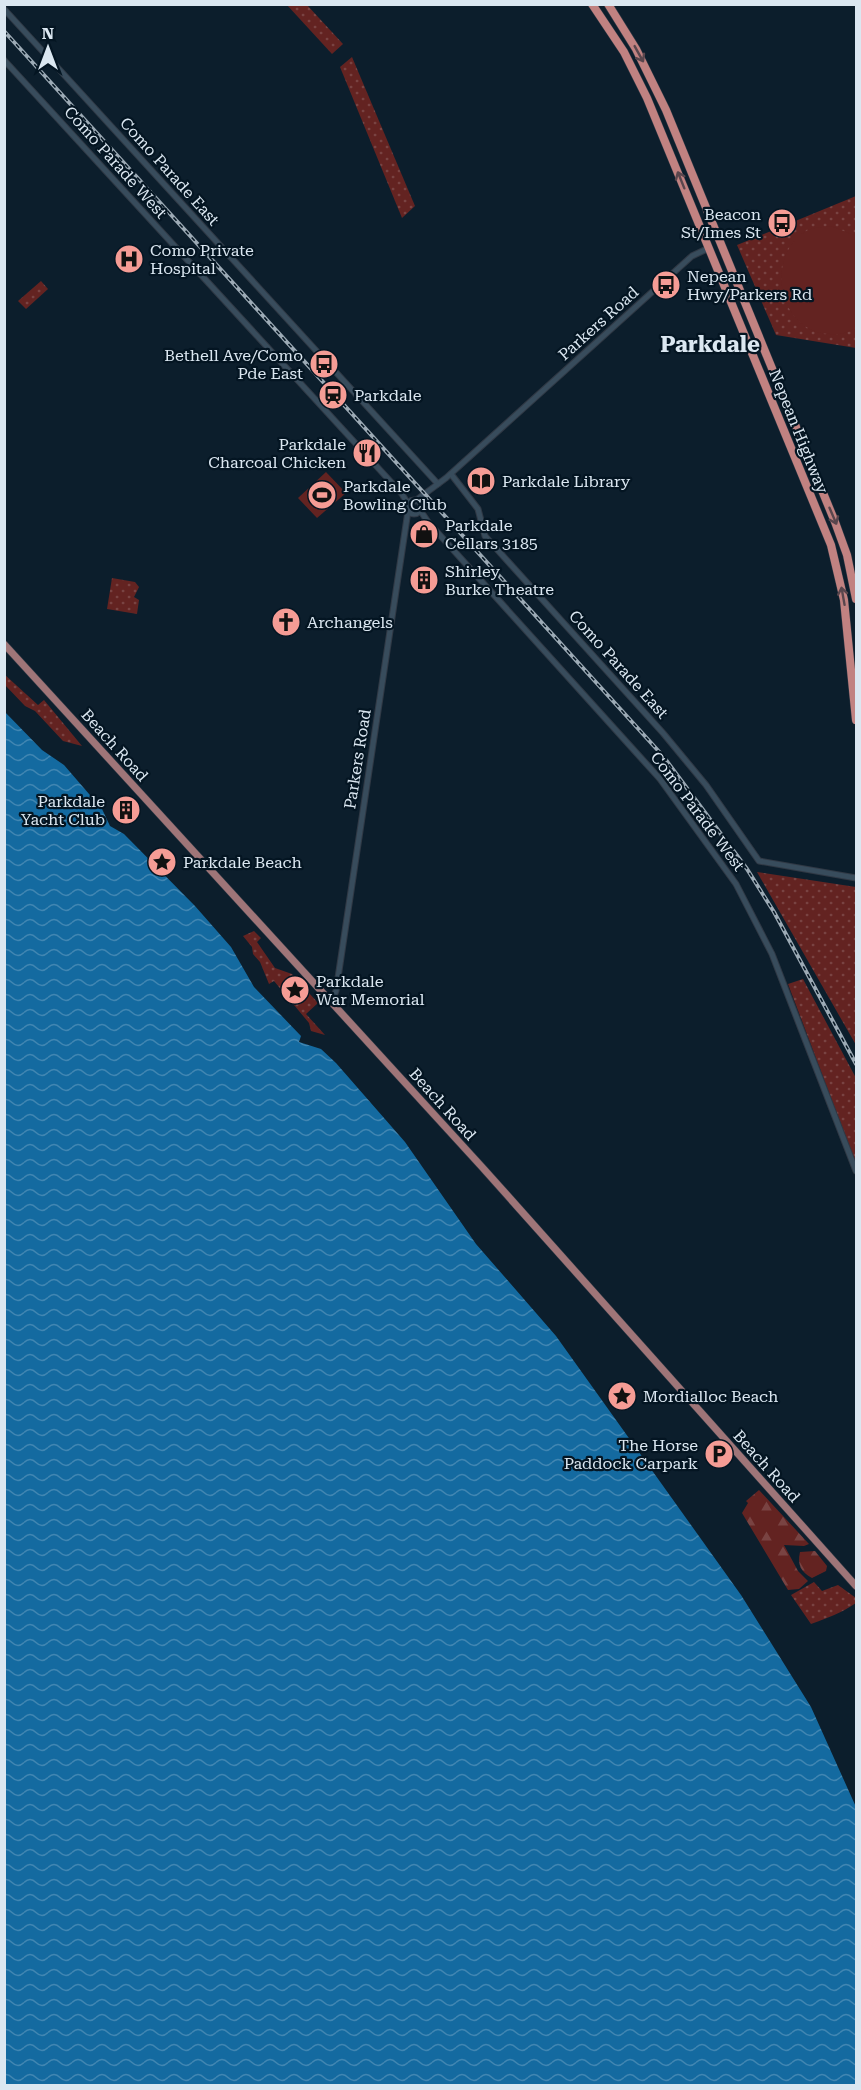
<svg xmlns="http://www.w3.org/2000/svg" width="861" height="2090" viewBox="0 0 861 2090" font-family="'Roboto Serif',serif">
<defs>
<pattern id="green-dots" width="8" height="8" patternUnits="userSpaceOnUse" patternTransform="scale(1.5)"><rect width="8" height="8" fill="#632321"/><path d="M2 2h.1M6 6h.1" fill="none" stroke="#794342" stroke-width="1.8" stroke-linecap="round"/></pattern>
<pattern id="forest-firs" width="22" height="20" patternUnits="userSpaceOnUse" patternTransform="scale(1.5)"><rect width="22" height="20" fill="#632321"/><path d="M5 1l3.5 6h-7zM16 11l3.5 6h-7z" fill="#794342"/></pattern>
<pattern id="water-waves" width="16" height="10" patternUnits="userSpaceOnUse" patternTransform="scale(1.5)"><rect width="16" height="10" fill="#146aa0"/><path d="M0 5q4-4 8 0t8 0" fill="none" stroke="#4186b2"/></pattern>
</defs>
<rect width="100%" height="100%" fill="#0c1e2c"/>
<g fill="url(#green-dots)">
<polygon points="287,5 307,5 343,44 332,54"/>
<polygon points="352,57 415,206 402,218 340,67"/>
<polygon points="856,196 856,348 776,335 737,245"/>
<polygon points="41,281 48,289 26,309 18,301"/>
<polygon points="112,578 135,582 139,587 134,597 139,600 137,614 107,609"/>
<polygon points="4,674 38,705 44,700 82,746 63,741 35,711 25,706 5,685"/>
<polygon points="757,872 856,887 856,1045"/>
<polygon points="254,931 261,938 257,942 275,968 292,974 318,1003 306,1014 325,1035 311,1031 309,1023 274,981 269,984 260,962 253,954 252,947 243,936"/>
<polygon points="803,979 856,1078 856,1164 788,984"/>
<path d="M814,1582L822,1591L838,1585L856,1598V1603C841,1613 828,1618 811,1624L791,1595Z"/>
</g>
<g fill="url(#forest-firs)">
<polygon points="759,1490 809,1544 804,1546 784,1545 798,1571 808,1581 799,1589 788,1590 742,1513 748,1503 746,1501"/>
<path d="M815,1551L827,1566L826,1571L812,1578C801,1572 797,1565 800,1552Z"/>
</g>
<g fill="#632321">
<path d="M831,226L856,236V327C848,333 840,335 830,334C777,332 764,254 808,230C815,227 824,227 831,226Z"/>
<polygon points="326,472 346,493 317,518 298,498"/>
</g>
<polygon fill="url(#water-waves)" points="4,711 42,750 64,765 102,809 110,826 124,834 195,906 231,947 254,987 301,1036 299,1042 321,1049 336,1063 405,1142 476,1244 556,1336 741,1595 811,1707 856,1807 856,2085 5,2085"/>
<g fill="none" stroke-linecap="round" stroke-linejoin="round">
<g stroke="#303945" stroke-width="7">
<g id="tertiary">
<polyline points="4,9 438,484"/>
<polyline points="4,60 402,494 408,504"/>
<polyline points="451,474 478,509 485,536 663,733 706,785 759,861 856,878"/>
<circle cx="414" cy="507" r="7"/>
<polyline points="415,501 446,478 692,256 709,248"/>
<polyline points="420,510 428,522 660,779 736,884 772,954 856,1171"/>
<polyline points="331,1002 336,991 408,511"/>
</g>
</g>
<g stroke="#303945" stroke-width="8">
<polyline id="primary" points="4,644 482,1167 856,1586"/>
</g>
<g stroke="#303945" stroke-width="9">
<g id="trunk">
<polyline points="592,4 624,52 647,98 831,545 844,600 856,720"/>
<polyline points="608,4 636,49 666,110 835,522 847,555 856,599"/>
</g>
</g>
<use href="#tertiary" stroke="#384c5c" stroke-width="5"/>
<use href="#primary" stroke="#9f7578" stroke-width="7"/>
<use href="#trunk" stroke="#c18281" stroke-width="8"/>
<g stroke="#9caab5" stroke-width="4">
<polyline id="rail" points="4,31 663,756 747,869 774,912 856,1064"/>
</g>
<use href="#rail" stroke="#041522" stroke-width="1.5" stroke-dasharray="4.5" stroke-linecap="butt"/>
</g>
<defs><path id="oneway-shaft" d="M-6 0H5M1.5-3L5.5 0L1.5 3" fill="none" stroke-width="1.6" stroke-linecap="round" stroke-linejoin="round" transform="scale(1.5)"/></defs>
<g stroke="#59464d">
<use href="#oneway-shaft" transform="translate(639 54) rotate(61)"/>
<use href="#oneway-shaft" transform="translate(681 180) rotate(-112)"/>
<use href="#oneway-shaft" transform="translate(833 516) rotate(67)"/>
<use href="#oneway-shaft" transform="translate(843 596) rotate(-100)"/>
</g>
<defs>
<g id="bus-disc" transform="scale(1.5)"><circle r="9.5" fill="#f59c95" stroke="#041522"/><path d="M-5-6H5V4H4V6H2V4H-2V6H-4V4H-5ZM-3.5-4V0h7V-4ZM-3.5 1.2v1.5H-2V1.2ZM2 1.2v1.5H3.5V1.2Z" fill="#111"/></g>
<g id="hospital-disc" transform="scale(1.5)"><circle r="9.5" fill="#f59c95" stroke="#041522"/><path d="M-5-5h3v3.5h4V-5h3V5h-3V1.5h-4V5h-3Z" fill="#111"/></g>
<g id="station-disc" transform="scale(1.5)"><circle r="9.5" fill="#f59c95" stroke="#041522"/><path d="M-3-6H3Q5-6 5-4V2Q5 4 3 4L4.5 6H3L1.5 4h-3L-3 6H-4.5L-3 4Q-5 4-5 2V-4Q-5-6-3-6ZM-3.5-4v3h7v-3ZM-3.5 1v1.5H-2V1ZM2 1v1.5H3.5V1Z" fill="#111"/></g>
<g id="restaurant-disc" transform="scale(1.5)"><circle r="9.5" fill="#f59c95" stroke="#041522"/><path d="M-5-6h1v4h1v-4h1v4h1v-4h1v5L-1.5 .5V6h-2V.5L-5-1ZM5-6V6H3V1.5H1.5Q1.5-4 5-6Z" fill="#111"/></g>
<g id="library-disc" transform="scale(1.5)"><circle r="9.5" fill="#f59c95" stroke="#041522"/><path d="M-6-4Q-3-5.5-.7-3.5V5Q-3 3-6 4ZM6-4Q3-5.5 .7-3.5V5Q3 3 6 4Z" fill="#111"/></g>
<g id="stadium-disc" transform="scale(1.5)"><circle r="9.5" fill="#f59c95" stroke="#041522"/><path d="M0-5a6.5 5 0 1 0 0 10a6.5 5 0 1 0 0-10ZM-3.5-1.8h7v3.6h-7Z" fill="#111"/></g>
<g id="shop-disc" transform="scale(1.5)"><circle r="9.5" fill="#f59c95" stroke="#041522"/><path d="M-5-2.5h2.3a2.7 3.5 0 0 1 5.4 0H5L5.5 6h-11ZM-1.5-2.5h3a1.5 2.3 0 0 0-3 0Z" fill="#111"/></g>
<g id="building-disc" transform="scale(1.5)"><circle r="9.5" fill="#f59c95" stroke="#041522"/><path d="M-4-6H4V6H1V3H-1V6H-4ZM-2.5-4.3h1.7v1.8h-1.7ZM.8-4.3h1.7v1.8H.8ZM-2.5-1h1.7V.8h-1.7ZM.8-1h1.7V.8H.8Z" fill="#111"/></g>
<g id="church-disc" transform="scale(1.5)"><circle r="9.5" fill="#f59c95" stroke="#041522"/><path d="M-1.2-6h2.4v3.5h3.3v2.4h-3.3V6h-2.4V-.1h-3.3v-2.4h3.3Z" fill="#111"/></g>
<g id="sight-disc" transform="scale(1.5)"><circle r="9.5" fill="#f59c95" stroke="#041522"/><path d="M0-6L1.8-2.2L6-1.7L2.9 1.2L3.7 5.4L0 3.3L-3.7 5.4L-2.9 1.2L-6-1.7L-1.8-2.2Z" fill="#111"/></g>
<g id="parking-disc" transform="scale(1.5)"><circle r="9.5" fill="#f59c95" stroke="#041522"/><path d="M-3.5-5.5H1a3.5 3.5 0 0 1 0 7H-1V5.5H-3.5ZM-1-3.4V-.6H.8a1.4 1.4 0 0 0 0-2.8Z" fill="#111"/></g>
</defs>
<g fill-rule="evenodd">
<use href="#bus-disc" x="782" y="223"/>
<use href="#hospital-disc" x="129" y="259"/>
<use href="#bus-disc" x="666" y="285"/>
<use href="#bus-disc" x="324" y="364"/>
<use href="#station-disc" x="333" y="395"/>
<use href="#restaurant-disc" x="367" y="453"/>
<use href="#library-disc" x="481" y="481"/>
<use href="#stadium-disc" x="322" y="495"/>
<use href="#shop-disc" x="424" y="534"/>
<use href="#building-disc" x="424" y="580"/>
<use href="#church-disc" x="286" y="622"/>
<use href="#building-disc" x="126" y="810"/>
<use href="#sight-disc" x="162" y="862"/>
<use href="#sight-disc" x="295" y="990"/>
<use href="#sight-disc" x="622" y="1396"/>
<use href="#parking-disc" x="719" y="1454"/>
</g>
<g text-anchor="middle" stroke-width="4.5" stroke-linejoin="round" paint-order="stroke">
<g font-size="16" fill="#dbe7f1" stroke="#041522">
<text transform="translate(116 162) rotate(48)" y="6">Como Parade West</text>
<text transform="translate(170 171) rotate(48)" y="6">Como Parade East</text>
<text transform="translate(598 323) rotate(-42)" y="6">Parkers Road</text>
<text transform="translate(799 431) rotate(68)" y="6">Nepean Highway</text>
<text transform="translate(619 664) rotate(48)" y="6">Como Parade East</text>
<text transform="translate(115 745) rotate(48)" y="6">Beach Road</text>
<text transform="translate(357 759) rotate(-81)" y="6">Parkers Road</text>
<text transform="translate(698 811) rotate(53)" y="6">Como Parade West</text>
<text transform="translate(443 1104) rotate(48)" y="6">Beach Road</text>
<text transform="translate(767 1466) rotate(48)" y="6">Beach Road</text>
</g>
<g font-size="16" fill="#dbe7f1" stroke="#041522" text-anchor="start">
<text x="761" y="220" text-anchor="end">Beacon<tspan x="761" dy="18">St/Imes St</tspan></text>
<text x="150" y="256">Como Private<tspan x="150" dy="18">Hospital</tspan></text>
<text x="687" y="282">Nepean<tspan x="687" dy="18">Hwy/Parkers Rd</tspan></text>
<text x="303" y="361" text-anchor="end">Bethell Ave/Como<tspan x="303" dy="18">Pde East</tspan></text>
<text x="354" y="401">Parkdale</text>
<text x="346" y="450" text-anchor="end">Parkdale<tspan x="346" dy="18">Charcoal Chicken</tspan></text>
<text x="502" y="487">Parkdale Library</text>
<text x="343" y="492">Parkdale<tspan x="343" dy="18">Bowling Club</tspan></text>
<text x="445" y="531">Parkdale<tspan x="445" dy="18">Cellars 3185</tspan></text>
<text x="445" y="577">Shirley<tspan x="445" dy="18">Burke Theatre</tspan></text>
<text x="307" y="628">Archangels</text>
<text x="105" y="807" text-anchor="end">Parkdale<tspan x="105" dy="18">Yacht Club</tspan></text>
<text x="183" y="868">Parkdale Beach</text>
<text x="316" y="987">Parkdale<tspan x="316" dy="18">War Memorial</tspan></text>
<text x="643" y="1402">Mordialloc Beach</text>
<text x="698" y="1451" text-anchor="end">The Horse<tspan x="698" dy="18">Paddock Carpark</tspan></text>
</g>
<g font-size="22" font-weight="bold" fill="#dbe7f1" stroke="#041522">
<text x="710" y="352">Parkdale</text>
</g>
</g>
<rect width="861" height="2090" fill="none" stroke="#dbe7f1" stroke-width="12"/>
<g transform="translate(48 48)" stroke="#041522" stroke-width="4.5" paint-order="stroke">
<path d="M0-4.5L10 22L0 15L-10 22Z" fill="#dbe7f1"/>
<text y="-9" font-size="16" font-weight="bold" text-anchor="middle" fill="#dbe7f1">N</text>
</g>
</svg>
